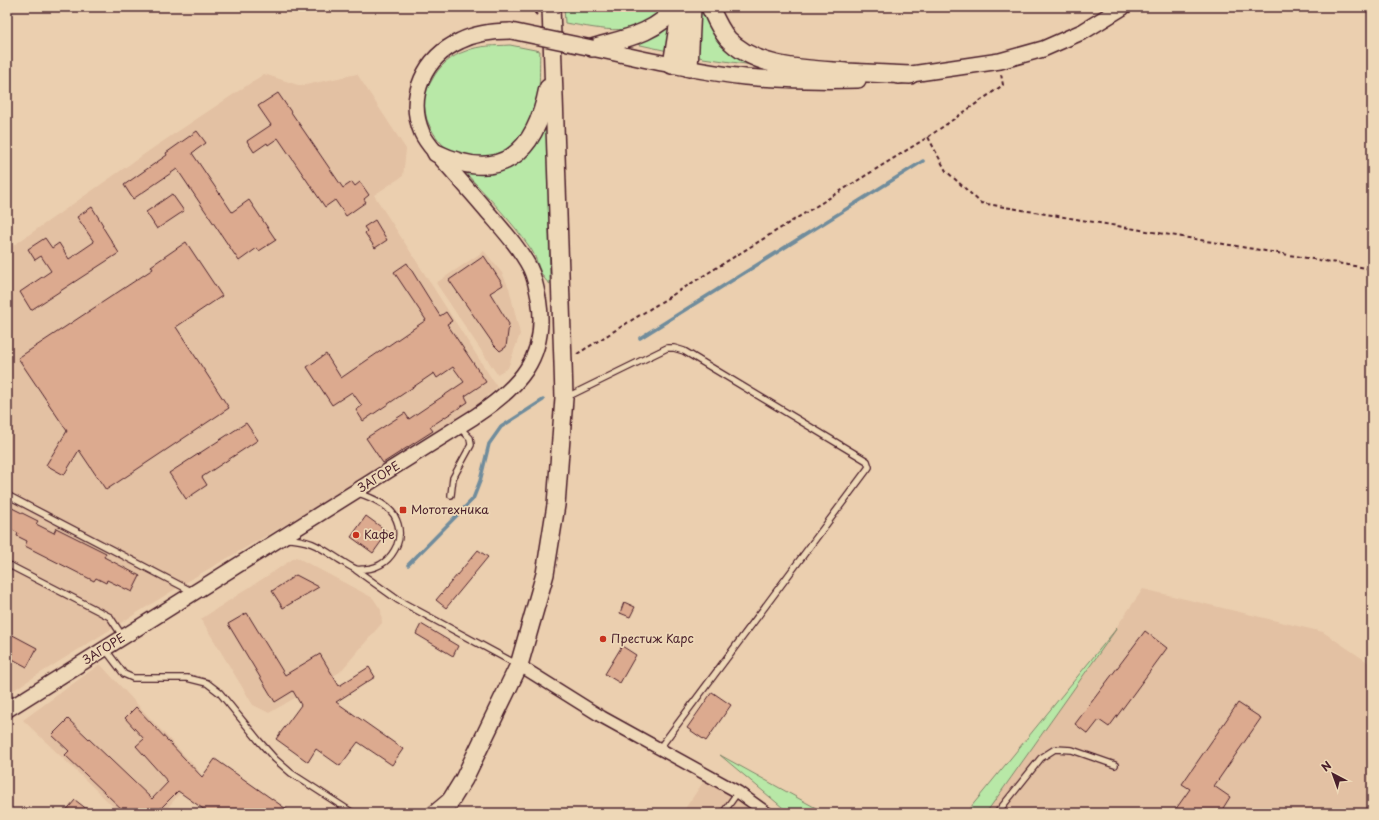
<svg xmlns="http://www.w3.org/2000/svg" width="1379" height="820" viewBox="0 0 1379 820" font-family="'Playpen Sans',sans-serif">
<rect width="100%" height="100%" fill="#ebcfaf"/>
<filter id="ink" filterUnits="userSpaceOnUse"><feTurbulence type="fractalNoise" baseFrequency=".025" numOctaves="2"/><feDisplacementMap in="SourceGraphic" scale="8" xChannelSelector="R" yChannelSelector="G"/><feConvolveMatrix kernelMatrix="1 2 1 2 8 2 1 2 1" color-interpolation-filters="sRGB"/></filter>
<g filter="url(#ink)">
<g fill="#e3c1a3">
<polygon points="264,74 301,86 357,74 406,149 403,176 374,195 497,387 467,415 375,473 193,578 7,694 7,250 156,146"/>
<polygon points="484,251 502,273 509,288 520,334 508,368 497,374 436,283"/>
<polygon points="296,557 373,598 381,610 382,623 340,672 269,713 253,705 201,619"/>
<polygon points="1143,589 1323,632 1372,665 1372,813 986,813"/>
<polygon points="100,664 199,771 163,813 120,813 23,720"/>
<polygon points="704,781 733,795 761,813 682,813"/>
</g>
<g fill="#b8e8a7" stroke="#818469">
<path d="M564,7H666C636,40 604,29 565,23Z"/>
<polygon points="697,7 704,7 767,67 703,58 696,56"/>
<polygon points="675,14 668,51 627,42"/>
<path d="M510,45L540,51C539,68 541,105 534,120C531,125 513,148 509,150C491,161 460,159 443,145C436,138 431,130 427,120C425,112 423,101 425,93C426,89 430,84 432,80C439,66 451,56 466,51C479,45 496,46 510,45Z"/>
<path d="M543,122L547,125L550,284C539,277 538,259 531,249C511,220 486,195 462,169L489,170Z"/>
<polygon points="1117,628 986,813 966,813"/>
<polygon points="720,755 825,813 789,813"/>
</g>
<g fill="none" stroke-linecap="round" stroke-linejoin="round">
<g stroke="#6f8c9c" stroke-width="3.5">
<polyline points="640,338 923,161"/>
<polyline points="408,565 473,499 480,481 489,444 501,427 543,400"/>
</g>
</g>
<g fill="#dcaa8f" stroke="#4a1f2b">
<polygon points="278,93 343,188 352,182 355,186 360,182 369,195 364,199 366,202 346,216 335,200 325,207 278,138 268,145 267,143 254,152 247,141 271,125 258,106"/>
<polygon points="197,131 206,143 192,153 232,212 249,200 276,240 259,251 257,248 239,261 177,169 133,199 124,185 167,155 166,153"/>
<polygon points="172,194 184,211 157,229 146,212"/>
<polygon points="92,207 103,225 102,226 119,253 31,310 20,292 51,271 41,256 35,260 28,249 45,238 52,248 59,243 69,259 94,242 77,217"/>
<polygon points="375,220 387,240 375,248 365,233 367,231 364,227"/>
<polygon points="186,242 222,296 176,327 229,408 106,490 79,450 64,475 46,465 67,431 18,358 153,269 151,266"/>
<polygon points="484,256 503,285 490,293 509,324 506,347 500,351 494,345 449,280"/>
<polygon points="407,263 440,316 446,312 452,321 447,324 486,382 465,396 468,402 430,427 433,431 383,463 366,438 405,413 409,419 464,382 453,367 437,378 434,373 363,421 356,410 362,406 352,392 332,405 307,367 326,354 341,378 426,320 394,272"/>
<polygon points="246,423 258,440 202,477 207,485 186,499 169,473"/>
<polygon points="12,508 38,521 36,524 54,533 56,528 106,553 104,557 140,576 132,592 107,580 106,583 96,578 94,581 25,546 27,541 17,536 18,533 7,527 7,518"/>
<polygon points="366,516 388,532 373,553 351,537"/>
<polygon points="478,550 488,557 446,608 436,600"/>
<polygon points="296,575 319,587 283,608 272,591"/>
<polygon points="624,602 635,607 630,617 620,613"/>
<polygon points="247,613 285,675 320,654 339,686 369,667 375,677 336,702 403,749 392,765 358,742 340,766 316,749 308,762 276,739 301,705 293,691 275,702 228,624"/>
<polygon points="421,624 458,646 453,656 416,634"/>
<polygon points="1145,631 1167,648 1109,727 1099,720 1088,734 1075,724"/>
<polygon points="7,632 37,648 27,667 7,656"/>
<polygon points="622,646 636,655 620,683 605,674"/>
<polygon points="712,692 731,705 706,741 687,728"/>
<polygon points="1238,703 1261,718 1214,786 1230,797 1220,813 1173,813 1190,789 1182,784"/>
<polygon points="136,707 202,777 215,759 292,813 209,813 178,791 156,813 126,813 65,755 69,751 52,735 68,719 152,799 168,782 136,746 144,739 125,718"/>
<polygon points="75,800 92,813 64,813"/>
</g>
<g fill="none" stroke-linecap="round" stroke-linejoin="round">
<g stroke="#4a1f2b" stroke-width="8">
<g id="service">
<polyline points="567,397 667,348 674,348 684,351 867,461 869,467 659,749"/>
<polyline points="7,495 193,592"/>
<polyline points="451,495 453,478 471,445 470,438 459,427"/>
<path d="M286,539C310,539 321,548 340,560C345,563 350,567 356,569C358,570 362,569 365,569C380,568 391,559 397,545C401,535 399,524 394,515C386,503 370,497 358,493"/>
<polyline points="7,564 110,617 123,637"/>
<polyline points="356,570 398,600 518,665"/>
<polyline points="105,649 124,674 133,678 187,678 207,683 220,693 259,741 275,759 291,773 353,813"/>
<polyline points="7,695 13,705"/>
<polyline points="427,813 446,797"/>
<polyline points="723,813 738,792"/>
<polyline points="997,813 1041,758 1055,749 1072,750 1115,765"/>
</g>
</g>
<g stroke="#4a1f2b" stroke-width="14">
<polyline id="minor" points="519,665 602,717 738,792 767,813"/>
</g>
<g stroke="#4a1f2b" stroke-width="17">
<path id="tertiary" d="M7,710L474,417C518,388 548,358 539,301C537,290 535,278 530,268C519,247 502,229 486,210C470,191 453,172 436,153"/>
</g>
<g stroke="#4a1f2b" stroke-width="18">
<g id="secondary">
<path d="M592,48C643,59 694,71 745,77C783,80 821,81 858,80"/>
<polyline points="898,76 1000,61 1043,49 1084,31 1123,7"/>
<path d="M436,153C431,147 425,140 422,133C406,96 425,57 460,41C476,33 494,31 511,31"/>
</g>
</g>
<g stroke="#4a1f2b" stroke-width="20">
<g id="primary">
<path d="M710,7C715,18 720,30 728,39C756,69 808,69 846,72C867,73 889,74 910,75"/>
<path d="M592,48C622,39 656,34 676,7"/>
<polyline points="672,65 681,7"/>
<polyline points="689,68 692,7"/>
<path d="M436,153C501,184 535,154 548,88"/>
<polyline points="443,813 464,779 519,665 545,574 556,505 564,398 563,363 551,7"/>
</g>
</g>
<g stroke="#4a1f2b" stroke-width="2" stroke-dasharray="4 3" stroke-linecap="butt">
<polyline points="530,7 537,15"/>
<polyline points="928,137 1003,85 1001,74"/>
<polyline points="577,354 928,137 946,171 981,203 1372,269"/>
</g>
<use href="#service" stroke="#eed8b7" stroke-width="5.5"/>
<use href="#minor" stroke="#eed8b7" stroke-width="11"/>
<use href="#tertiary" stroke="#eed8b7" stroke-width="14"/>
<use href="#secondary" stroke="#eed8b7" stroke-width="15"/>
<use href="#primary" stroke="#eed8b7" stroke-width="17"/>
<g stroke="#4a1f2b" stroke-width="18" stroke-linecap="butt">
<polyline id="secondary-bridge" points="511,31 592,48"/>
</g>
<use href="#secondary-bridge" stroke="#eed8b7" stroke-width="15"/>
</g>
</g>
<g fill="#c8321e" stroke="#eed8b7" stroke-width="1.5">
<rect x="399" y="506" width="8" height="8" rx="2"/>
<circle cx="356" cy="535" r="4"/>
<circle cx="603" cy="639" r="4"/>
</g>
<g text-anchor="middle" stroke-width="3.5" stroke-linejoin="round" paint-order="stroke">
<g font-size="12" fill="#4a1f2b" stroke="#eed8b7">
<text transform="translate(379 477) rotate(-32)" y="4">ЗАГОРЕ</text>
<text transform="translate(104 649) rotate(-32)" y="4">ЗАГОРЕ</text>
</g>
<g font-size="12" fill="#4a1f2b" stroke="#eed8b7" text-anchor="start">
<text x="411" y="514">Мототехника</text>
<text x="364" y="539">Кафе</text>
<text x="611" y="643">Престиж Карс</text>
</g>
</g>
<rect width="1379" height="820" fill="none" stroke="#eed8b7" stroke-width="24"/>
<rect x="12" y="12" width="1355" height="796" fill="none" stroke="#4a1f2b" stroke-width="1.5" filter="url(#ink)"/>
<g transform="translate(1333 774) rotate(319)" stroke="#eed8b7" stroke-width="3" paint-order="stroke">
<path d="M0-3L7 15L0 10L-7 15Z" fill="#4a1f2b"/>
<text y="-6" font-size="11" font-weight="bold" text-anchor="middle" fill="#4a1f2b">N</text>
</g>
</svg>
